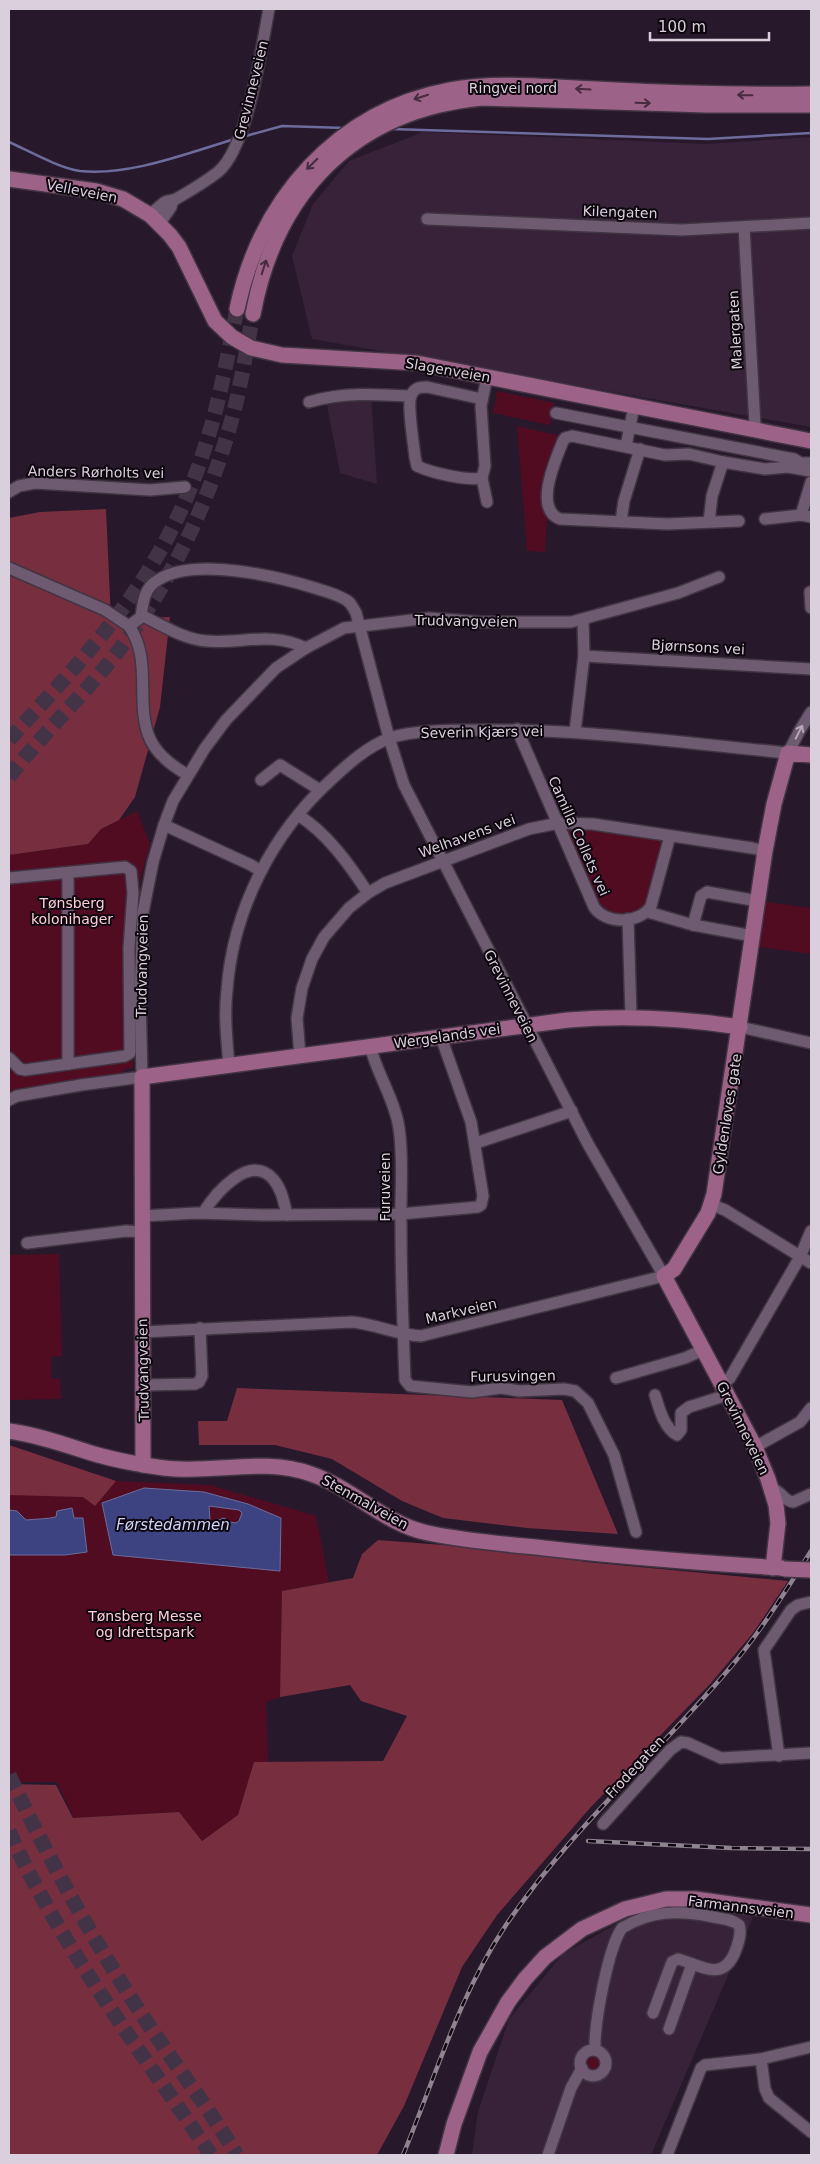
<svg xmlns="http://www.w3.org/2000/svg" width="820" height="2164" viewBox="0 0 820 2164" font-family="'DejaVu Sans',sans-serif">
<rect width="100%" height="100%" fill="#28182b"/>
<g fill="#37223a">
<polygon points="423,132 707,144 811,137 811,427 312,339 292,256 313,204 349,161"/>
<polygon points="371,396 377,484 340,473 327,405"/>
<polygon points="681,1906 756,1910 651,2155 472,2155 478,2112 509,2019 563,1954 629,1917"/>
</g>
<g fill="#520c22">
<polygon points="497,391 554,403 550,425 493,413"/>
<polygon points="517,426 561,436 547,512 545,552 527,551"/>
<polygon points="137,811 150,844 137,891 132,960 133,1068 125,1069 122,1074 9,1092 9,855 88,844 101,829"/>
<polygon points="571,827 660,837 664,841 648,904 636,915 610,915 600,909 567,833"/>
<polygon points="758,901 811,908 811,954 752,946"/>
<polygon points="59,1254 62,1356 51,1357 51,1379 60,1379 61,1399 9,1400 9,1255"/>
<polygon points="9,1445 116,1481 210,1485 316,1516 329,1582 282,1591 280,1697 266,1702 268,1762 254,1762 238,1815 202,1841 179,1812 74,1818 57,1782 9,1782"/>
<circle cx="593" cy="2063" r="7"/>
</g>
<g fill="#772f40">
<polygon points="106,509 111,620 170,617 160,707 135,797 119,820 101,829 88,844 9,855 9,518 40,512"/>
<polygon points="237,1388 562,1400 618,1534 527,1528 443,1518 402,1501 332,1459 275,1445 199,1445 198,1421 227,1421"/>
<polygon points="9,1445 116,1481 95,1506 83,1497 9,1495"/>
<polygon points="378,1540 518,1551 586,1562 788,1581 753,1633 711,1683 590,1808 497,1915 462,1967 404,2106 377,2155 9,2155 9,1784 56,1785 73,1818 179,1812 202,1841 238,1815 254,1762 383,1761 407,1716 361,1701 350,1685 280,1697 282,1591 353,1578 362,1554"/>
</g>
<g fill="#3d4381" stroke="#6c6d9c" fill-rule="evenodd">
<path d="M144,1488L204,1492L248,1504L281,1518L280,1571L113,1555L102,1503ZM209,1506L239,1510L242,1513L239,1521L236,1523L230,1522L224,1518L213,1522L210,1521Z"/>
<path d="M72,1508L74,1518H83L87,1552L65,1555H9V1510L17,1511L26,1520C36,1519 48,1519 56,1517L57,1511Z"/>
</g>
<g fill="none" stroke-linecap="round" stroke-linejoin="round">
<g stroke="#6c6d9c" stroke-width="2.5">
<polyline points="391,129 708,139 811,133"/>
<polyline points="242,137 282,126 345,128"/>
<path d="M9,142C29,151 59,168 80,171C131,176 187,153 235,139"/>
</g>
<g stroke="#433346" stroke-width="15" stroke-dasharray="15 8" stroke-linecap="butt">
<path d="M9,740C42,703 78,666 109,626C150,575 183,516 203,453C219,406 227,358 237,309"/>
<path d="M9,777C42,734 82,697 116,654C172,582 211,499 234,411C242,379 247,346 253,314"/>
<path d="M9,1775C46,1853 86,1928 133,2001C166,2053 205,2102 237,2155"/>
<path d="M9,1831C61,1948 140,2049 211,2155"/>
</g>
<g stroke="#413443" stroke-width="14">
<g id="minor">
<path d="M150,215C155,211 160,205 165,202C168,200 172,201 176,199C190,191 205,182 218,172C248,147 261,49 269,9"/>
<polyline points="427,219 682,230 811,223"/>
<polyline points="160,223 171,207 173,200"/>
<polyline points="744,227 755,425 758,431"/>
<path d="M309,402C343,392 376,394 410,396"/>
<polyline points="556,413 794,459 801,463 811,463"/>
<polyline points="626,446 634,406"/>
<path d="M482,478C467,481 432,473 417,466L415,457C414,446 407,405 411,396C414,388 419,387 427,387L482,399"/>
<polyline points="9,492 19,486 35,483 150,490 185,487"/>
<polyline points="487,502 482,478 485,466 481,406 487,377"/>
<polyline points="801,515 811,482"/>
<polyline points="765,519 801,515 811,517"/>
<polyline points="621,521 624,501 640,449"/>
<path d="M739,521L667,524L560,519C533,509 556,459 563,441L565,438L572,436L665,455L689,454L723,462L765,469L788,467L811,471"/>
<polyline points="709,522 712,496 723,462"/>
<path d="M9,568L105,610L129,626L143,616C162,625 185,640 207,641C243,644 271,631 306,648"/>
<polyline points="810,592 811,608"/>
<polyline points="584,656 811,669"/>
<path d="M517,729L594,907C606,925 640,924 651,906L670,836"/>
<polyline points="575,732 584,656 583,620"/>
<polyline points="261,780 280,765 320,790"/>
<path d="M298,815C327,833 349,864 368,893"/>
<polyline points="164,825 251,865 261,871"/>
<polyline points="68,873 68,1064"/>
<polyline points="9,878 125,867 131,871 133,893 129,948 130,1053 125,1056 25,1070 20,1069 9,1058"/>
<polyline points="648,912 693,925"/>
<polyline points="628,919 631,1016"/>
<polyline points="753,936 693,925 701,896 707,892 758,901"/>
<polyline points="740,1027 811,1043"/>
<path d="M370,1046C377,1074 395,1100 399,1128C404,1161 400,1194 401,1227C401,1278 403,1329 405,1380L410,1386L472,1392L501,1388L519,1391L564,1389L575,1391L588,1403L614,1455L636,1532"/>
<polyline points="300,1056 297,1018 302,988 312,959 324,937 349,908 368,893 385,883 529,829 559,823 593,824 752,848 765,851"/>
<path d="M229,1066C227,1041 224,1016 227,990C233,910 272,833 332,779C348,764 368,746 390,738C413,730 455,730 480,730C583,729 686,743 788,753L800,730L811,712"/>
<polyline points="9,1100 17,1096 81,1085 142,1077 140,993 143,912 153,862 164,825 173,801 205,748 226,720 276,668 306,648 344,628 429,618 482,622 571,622 678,593 719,577"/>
<polyline points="476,1143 572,1111"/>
<polyline points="712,1205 725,1210 811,1263"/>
<path d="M203,1213C215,1194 250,1152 273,1179C282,1189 284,1203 287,1215"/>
<polyline points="143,1216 196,1213 264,1215 400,1214 478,1207 481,1205 483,1196 471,1122 441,1037"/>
<polyline points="27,1243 126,1231 143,1232"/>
<path d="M143,1332L352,1322C375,1324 398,1335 421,1336L664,1276L588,1144L404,785L389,738L356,613C354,609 352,606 350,603C343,596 327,592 318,589C280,577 194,556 158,580C144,588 143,602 141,617L129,626C152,659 136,699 148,734C154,752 172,766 188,775"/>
<polyline points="616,1378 685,1358 703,1350"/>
<polyline points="722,1384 730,1378 800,1257 811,1231"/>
<polyline points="144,1385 195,1384 199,1382 202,1376 200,1328"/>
<path d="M655,1395C659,1408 664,1428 677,1435L681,1430V1413L689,1407L727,1395"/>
<polyline points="755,1447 800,1422 811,1408"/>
<path d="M771,1489C782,1490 783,1501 793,1502L811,1494"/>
<polyline points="779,1756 764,1650 791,1610 798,1605 811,1602"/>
<polyline points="603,1824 670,1750 681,1742 688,1743 721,1758 811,1753"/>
<polyline points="669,2029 692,1964"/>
<path d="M595,2050C594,2024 608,1948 622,1928C652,1910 680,1910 713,1917C722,1919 732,1919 739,1925C742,1933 738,1944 735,1952C722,1983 701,1965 678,1959L672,1962L653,2013"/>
<circle cx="593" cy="2063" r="13"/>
<polyline points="761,2059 765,2089 769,2098 811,2132"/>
<polyline points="548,2155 571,2088 582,2068"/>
<polyline points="667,2155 701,2068 705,2065 761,2059 811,2047"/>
</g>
</g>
<g stroke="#413443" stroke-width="18">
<g id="major">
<polyline points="9,179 96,191 123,199 150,215 170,235 179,247 215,321 232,337 251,348 282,355 417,363 811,441"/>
<path d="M237,309C260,200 337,111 449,90C497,81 548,87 596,89C668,93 739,95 811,94"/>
<path d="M253,314C276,191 355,110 482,98L706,105H811"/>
<path d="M9,1431C39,1435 68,1446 98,1455C119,1461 142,1465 164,1468C214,1474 263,1457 311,1474C353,1488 384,1524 428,1533C466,1541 505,1544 544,1548C623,1557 703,1563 783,1568"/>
<path d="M143,1465L142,1077L568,1020C628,1015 681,1018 740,1027"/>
<polyline points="773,1568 778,1523 776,1505 768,1479 755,1447 664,1276 674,1269 708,1213 714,1194 765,851 774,804 788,753 811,755"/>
<polyline points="446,2155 454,2124 480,2052 508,2002 525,1979 545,1957 582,1929 625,1909 666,1899 695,1899 811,1915"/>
</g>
</g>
<use href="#minor" stroke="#6f5b71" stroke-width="11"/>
<use href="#major" stroke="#9d6288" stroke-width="15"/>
<g stroke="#8f8291" stroke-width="4.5">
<g id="rail">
<polyline points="588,1841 731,1848 811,1849"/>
<path d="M403,2155C435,2078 459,1995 506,1925C570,1830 656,1755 729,1669C760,1633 785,1592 811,1551"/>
</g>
</g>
<use href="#rail" stroke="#0d060e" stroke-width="2.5" stroke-dasharray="8" stroke-linecap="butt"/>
<g stroke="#413443" stroke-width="18" stroke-linecap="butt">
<polyline id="major-bridge" points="784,1569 811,1570"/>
</g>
<use href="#major-bridge" stroke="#9d6288" stroke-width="15"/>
</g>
<defs><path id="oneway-shaft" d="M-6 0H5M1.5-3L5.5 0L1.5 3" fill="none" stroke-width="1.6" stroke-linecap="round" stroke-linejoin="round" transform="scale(1.25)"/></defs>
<g stroke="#472b3f">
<use href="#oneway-shaft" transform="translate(583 89) rotate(-177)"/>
<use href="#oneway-shaft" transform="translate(745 95) rotate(-179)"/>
<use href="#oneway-shaft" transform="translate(421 97) rotate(162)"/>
<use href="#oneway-shaft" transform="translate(643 103) rotate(2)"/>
<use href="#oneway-shaft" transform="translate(312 164) rotate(135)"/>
<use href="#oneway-shaft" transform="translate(264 267) rotate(-72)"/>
</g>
<use stroke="#b5a6b7" href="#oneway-shaft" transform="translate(799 732) rotate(-63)"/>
<g text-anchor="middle" stroke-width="4" stroke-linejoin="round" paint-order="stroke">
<g font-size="14" fill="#dacfdc" stroke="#0d060e">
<text x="513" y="93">Ringvei nord</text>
<text transform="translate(251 90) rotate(-76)" y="5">Grevinneveien</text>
<text transform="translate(82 191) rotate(11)" y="5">Velleveien</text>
<text transform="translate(620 212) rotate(2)" y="5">Kilengaten</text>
<text transform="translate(735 330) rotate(-93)" y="5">Malergaten</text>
<text transform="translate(448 370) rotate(10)" y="5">Slagenveien</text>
<text transform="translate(96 472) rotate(1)" y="5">Anders Rørholts vei</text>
<text transform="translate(466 621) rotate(1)" y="5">Trudvangveien</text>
<text transform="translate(698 647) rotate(3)" y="5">Bjørnsons vei</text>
<text transform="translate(482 732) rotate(-1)" y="5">Severin Kjærs vei</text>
<text transform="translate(467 836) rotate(-20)" y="5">Welhavens vei</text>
<text transform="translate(579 836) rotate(66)" y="5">Camilla Collets vei</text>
<text transform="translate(142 966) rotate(-89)" y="5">Trudvangveien</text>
<text transform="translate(511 996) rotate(63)" y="5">Grevinneveien</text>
<text transform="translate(447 1036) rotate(-8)" y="5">Wergelands vei</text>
<text transform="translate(727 1114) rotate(-81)" y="5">Gyldenløves gate</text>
<text transform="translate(385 1187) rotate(-90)" y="5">Furuveien</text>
<text transform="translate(461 1311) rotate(-13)" y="5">Markveien</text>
<text transform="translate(143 1370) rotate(-91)" y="5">Trudvangveien</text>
<text transform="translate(513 1376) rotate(-1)" y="5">Furusvingen</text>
<text transform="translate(743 1428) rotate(64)" y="5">Grevinneveien</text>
<text transform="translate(365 1502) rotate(29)" y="5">Stenmalveien</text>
<text transform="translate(635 1767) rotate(-47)" y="5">Frodegaten</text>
<text transform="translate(741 1907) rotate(7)" y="5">Farmannsveien</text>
</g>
<g font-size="14" fill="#fecfd6" stroke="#0d060e">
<text x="72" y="908">Tønsberg<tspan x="72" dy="16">kolonihager</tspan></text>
<text x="145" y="1621">Tønsberg Messe<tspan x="145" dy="16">og Idrettspark</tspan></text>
</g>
<g font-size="15" font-style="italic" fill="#cdd4fa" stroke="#0d060e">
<text x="173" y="1530">Førstedammen</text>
</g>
</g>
<rect width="820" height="2164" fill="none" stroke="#dacfdc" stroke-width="20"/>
<path d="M650 32v8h119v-8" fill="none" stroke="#dacfdc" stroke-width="2.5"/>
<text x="658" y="32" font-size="15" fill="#dacfdc" stroke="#0d060e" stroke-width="4" paint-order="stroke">100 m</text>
</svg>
